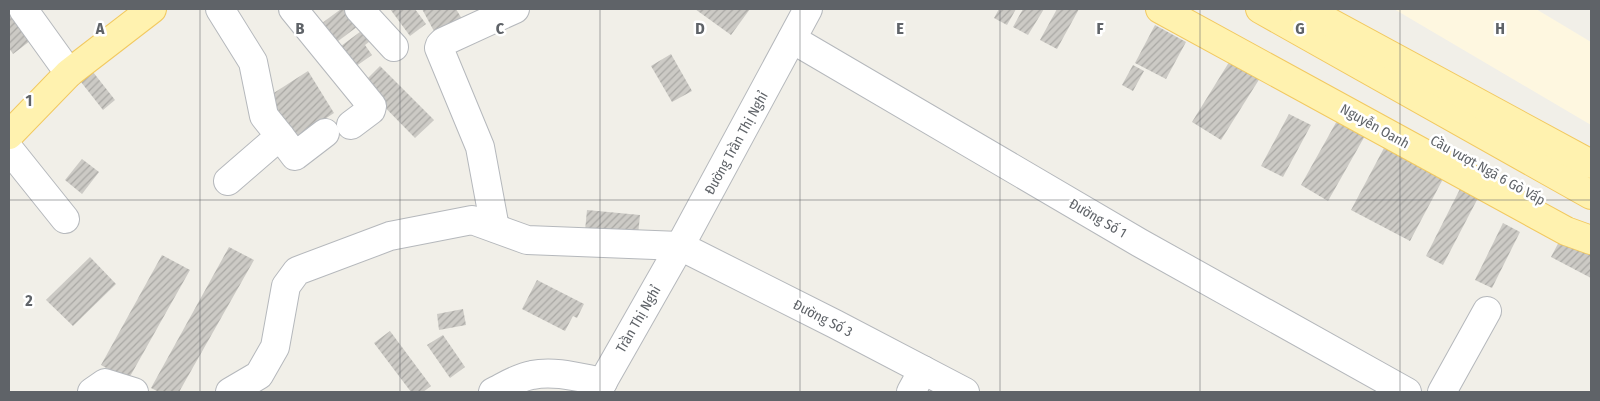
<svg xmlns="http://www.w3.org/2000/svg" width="1600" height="401" viewBox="0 0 1600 401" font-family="'Fira Sans Condensed',sans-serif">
<defs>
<pattern id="building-hatch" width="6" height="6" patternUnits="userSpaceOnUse" patternTransform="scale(1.25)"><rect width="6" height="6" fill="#cccac5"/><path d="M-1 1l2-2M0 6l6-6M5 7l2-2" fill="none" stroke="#a9a8a4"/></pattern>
</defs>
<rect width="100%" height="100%" fill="#f1efe8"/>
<polygon fill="#fef7e0" points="1394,9 1536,9 1591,42 1591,125"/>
<g fill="url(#building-hatch)">
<polygon points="341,9 358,9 366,20 329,48 314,29"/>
<polygon points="390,9 415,9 426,24 410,36"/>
<polygon points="422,9 456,9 462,19 435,33"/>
<polygon points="695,9 750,9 731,35"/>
<polygon points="999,9 1016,9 1007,25 994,18"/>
<polygon points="1023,9 1044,9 1028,35 1013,27"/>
<polygon points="1057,9 1079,9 1057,49 1040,40"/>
<polygon points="9,11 30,41 13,54 9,48"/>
<polygon points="1155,25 1186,42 1166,79 1135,63"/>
<polygon points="368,26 375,37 365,45 372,55 352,69 337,49"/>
<polygon points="671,54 692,91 672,102 651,66"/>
<polygon points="1231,59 1260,78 1221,140 1192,122"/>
<polygon points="1133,65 1144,71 1133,91 1122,85"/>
<polygon points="380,66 434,120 415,138 362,84"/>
<polygon points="308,71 334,113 293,140 266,98"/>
<polygon points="93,72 115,100 103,110 81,82"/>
<polygon points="1289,114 1311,125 1283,177 1261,166"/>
<polygon points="1338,119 1366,134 1328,201 1301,185"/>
<polygon points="1384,148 1443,179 1410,241 1351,210"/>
<polygon points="82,159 99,172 82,194 65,180"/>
<polygon points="1461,187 1479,196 1443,265 1426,256"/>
<polygon points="587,210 640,215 638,235 585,231"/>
<polygon points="1503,223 1520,232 1492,288 1475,280"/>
<polygon points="1562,236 1591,251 1591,278 1551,257"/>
<polygon points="229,247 254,260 179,392 159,392 151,388"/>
<polygon points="162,255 190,270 128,380 101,365"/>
<polygon points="90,257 116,284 73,326 46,300"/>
<polygon points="537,280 584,304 577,318 573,316 565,331 522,309"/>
<polygon points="463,309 466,325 439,330 437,314"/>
<polygon points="390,331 431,386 423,392 411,392 374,343"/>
<polygon points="443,335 465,367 450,378 427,345"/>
</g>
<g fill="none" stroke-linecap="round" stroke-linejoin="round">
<g stroke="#b5b8bc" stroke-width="30">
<g id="minor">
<polyline points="23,9 69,73"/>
<polyline points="220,9 253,62 264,116 280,136 228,181"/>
<polyline points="293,9 372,106 371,110 351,125"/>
<polyline points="359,9 394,47"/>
<polyline points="792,39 1140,243 1407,392"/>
<polyline points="280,136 295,156 325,133"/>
<polyline points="9,149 65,219"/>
<polyline points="495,228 480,147 439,48 440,45 443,42 515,9"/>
<polyline points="92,392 105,383 134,392"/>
<polyline points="230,392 259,375 275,347 286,286 297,271 390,236 472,220 527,240 680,246 835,324 965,392"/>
<path d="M493,392C505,386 519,377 532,375C555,370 581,378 603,382"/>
<polyline points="597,392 680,246 808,9"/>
<polyline points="911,392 923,370"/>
<polyline points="1442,392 1487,311"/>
</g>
</g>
<g stroke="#f2c960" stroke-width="30">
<g id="major">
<polyline points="1160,9 1566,231 1591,240"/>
<polyline points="1260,9 1591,195"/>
<polyline points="1305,9 1591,164"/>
<polyline points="9,135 69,73 152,9"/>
</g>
</g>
<use href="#minor" stroke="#fff" stroke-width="28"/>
<use href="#major" stroke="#fff2af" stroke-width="28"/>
</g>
<path fill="none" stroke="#5f6368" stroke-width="1" stroke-opacity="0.55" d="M200,9V392M400,9V392M600,9V392M800,9V392M1000,9V392M1200,9V392M1400,9V392M9,200H1591"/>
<g text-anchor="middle" stroke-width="5" stroke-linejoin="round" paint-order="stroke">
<g font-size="14" fill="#5f6368" stroke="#fff">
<text transform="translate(1375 126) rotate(29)" y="5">Nguyễn Oanh</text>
<text transform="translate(736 143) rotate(-61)" y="5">Đường Trần Thị Nghỉ</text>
<text transform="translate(1488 170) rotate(29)" y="5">Cầu vượt Ngã 6 Gò Vấp</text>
<text transform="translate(1098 218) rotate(30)" y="5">Đường Số 1</text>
<text transform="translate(823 318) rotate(27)" y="5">Đường Số 3</text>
<text transform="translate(638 319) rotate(-60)" y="5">Trần Thị Nghỉ</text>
</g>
</g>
<g font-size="16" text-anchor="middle" font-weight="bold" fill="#5f6368" stroke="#fff" stroke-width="5" stroke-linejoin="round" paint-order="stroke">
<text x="100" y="34">A</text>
<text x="300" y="34">B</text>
<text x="500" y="34">C</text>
<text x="700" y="34">D</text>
<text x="900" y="34">E</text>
<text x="1100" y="34">F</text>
<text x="1300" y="34">G</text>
<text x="1500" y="34">H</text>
<text x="29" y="106">1</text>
<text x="29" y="306">2</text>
</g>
<rect width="1600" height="401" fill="none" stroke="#5f6368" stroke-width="20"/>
</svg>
